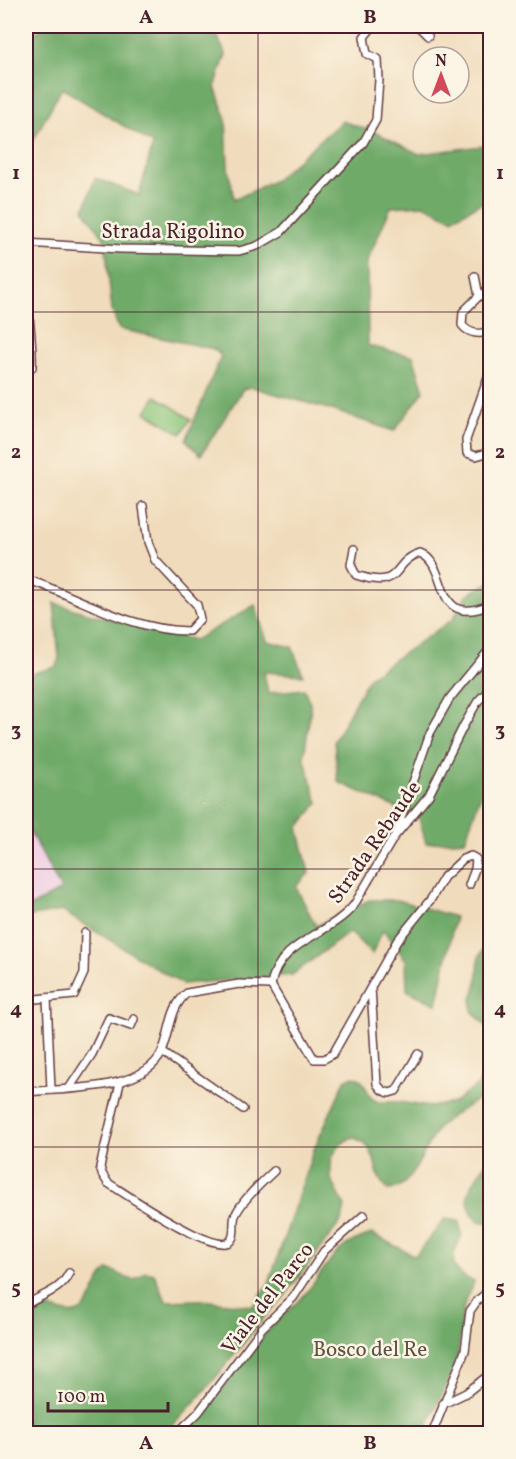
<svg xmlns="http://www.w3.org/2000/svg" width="516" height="1459" viewBox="0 0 516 1459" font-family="Vollkorn,serif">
<rect width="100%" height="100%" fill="#fcf5e5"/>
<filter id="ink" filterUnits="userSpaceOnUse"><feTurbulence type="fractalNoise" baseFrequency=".0167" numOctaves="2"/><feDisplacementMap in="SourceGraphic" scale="12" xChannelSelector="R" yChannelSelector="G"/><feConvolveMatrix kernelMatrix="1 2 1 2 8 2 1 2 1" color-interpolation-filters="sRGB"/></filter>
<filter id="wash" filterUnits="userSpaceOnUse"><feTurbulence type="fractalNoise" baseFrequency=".008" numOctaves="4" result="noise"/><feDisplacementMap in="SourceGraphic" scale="24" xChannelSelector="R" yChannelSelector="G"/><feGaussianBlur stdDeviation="1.35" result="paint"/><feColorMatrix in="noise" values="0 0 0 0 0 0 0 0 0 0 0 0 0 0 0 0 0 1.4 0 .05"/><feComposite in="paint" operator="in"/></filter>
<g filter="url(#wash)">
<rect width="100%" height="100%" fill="#f0dcbc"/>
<polygon fill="#f0d0e4" points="26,824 61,890 26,909"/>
<polygon fill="#8bc579" stroke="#6a7252" stroke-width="1.5" points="156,396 191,419 181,434 146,412"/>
<g fill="#70aa69" stroke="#5d644a" stroke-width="1.5">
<polygon points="42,26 211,26 226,54 215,87 226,119 228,168 234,200 275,180 342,121 377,133 419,154 490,145 490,198 452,219 424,205 391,207 367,261 368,346 413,356 424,391 394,431 332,410 251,387 243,389 201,455 186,440 221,356 214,349 119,329 112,311 105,240 84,210 95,178 139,195 153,144 62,88 26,153 26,34 41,30"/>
<polygon points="490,582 490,776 479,800 465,840 426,843 419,818 338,782 334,741 369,677 453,619 467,595"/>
<polygon points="54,603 87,613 195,640 255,605 267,641 292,647 303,675 264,672 268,693 304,689 311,706 304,757 318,803 298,828 309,873 296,887 316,926 369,900 398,900 455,917 437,1005 407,990 406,960 383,930 372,954 350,932 292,975 182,984 62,911 26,917 26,909 61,890 26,824 26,675 56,667 59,658"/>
<polygon points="490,938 490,1030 472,1011 472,998 477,984 479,957"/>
<path d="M490,1061V1110L480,1098C467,1107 452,1114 441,1125C424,1142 416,1188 388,1190C369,1174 383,1147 352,1137L341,1144L332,1157L331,1164V1179L345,1206L342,1220L283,1298L267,1314L209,1386L166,1433H26V1321C30,1317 36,1311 41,1309C53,1304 66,1318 78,1312C94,1305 94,1281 108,1270C119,1271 124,1279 134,1280L146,1272L154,1274L166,1301L201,1300L253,1306L269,1283L314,1149L345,1080L351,1077L359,1078L364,1084L371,1098L378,1102H400L430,1107L453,1103L478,1085Z"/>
<path d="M490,1157V1223L478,1221C455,1195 476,1181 490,1157Z"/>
<path d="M445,1219L459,1221L462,1236C449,1259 449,1270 474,1282L464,1305L457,1362L424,1433L181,1434C216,1401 242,1362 273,1325C283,1314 296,1305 306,1293C329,1265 333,1245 372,1234L415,1256Z"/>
</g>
</g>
<g filter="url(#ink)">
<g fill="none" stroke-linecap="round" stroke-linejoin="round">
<g stroke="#633b41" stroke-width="10">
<g id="minor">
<polyline points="418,26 428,36"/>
<polyline points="26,243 121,249 239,251 257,246 281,232 363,143 376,120 379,80 378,59 367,54 364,37 373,26"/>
<path d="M475,276L479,296L463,312L462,325C469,334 480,335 490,331"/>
<path d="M26,296L27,297C29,321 33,344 32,367"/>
<polyline points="479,296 490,293"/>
<polyline points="490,372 466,440 467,453 476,456 490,452"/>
<path d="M354,549L351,565L356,575C405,591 390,562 420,553C451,565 430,629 490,605"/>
<path d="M26,579C80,597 131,631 189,631L200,619L197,605L155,560L148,542L143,506"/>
<polyline points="396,832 430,733 450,698 490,649"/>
<polyline points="271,985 314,1059 324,1059 333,1054 397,941 431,899 444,877 463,859 471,856 476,859 475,869 469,885"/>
<polyline points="371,988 377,1084 382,1090 389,1093 396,1091 418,1054"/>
<polyline points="47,998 51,1089"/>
<polyline points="26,1000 74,995 84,973 85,933"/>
<polyline points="162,1052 243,1109"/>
<path d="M120,1083L100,1167L102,1174L108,1183C126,1194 211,1253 229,1242C237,1237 232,1223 235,1216C241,1201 262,1182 274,1171"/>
<polyline points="70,1087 92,1054 109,1018 131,1026 134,1019"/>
<path d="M26,1092C64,1088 144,1092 162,1052C171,1032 169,1008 187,993L239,984L271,985C279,940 328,937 354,905L394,837L429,795L464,725L478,701L490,689"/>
<polyline points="26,1169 26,1186"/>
<path d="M26,1305C42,1294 60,1292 69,1273"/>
<polyline points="443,1404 466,1393 490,1374"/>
<polyline points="176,1434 198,1413 262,1328 293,1298 324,1251 364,1215"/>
<polyline points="432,1434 465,1351 470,1311 477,1301 490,1290"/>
</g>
</g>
<use href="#minor" stroke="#fff" stroke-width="7"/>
</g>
</g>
<path fill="none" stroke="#4a1f2b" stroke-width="1.5" stroke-opacity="0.55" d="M258,26V1434M26,312H490M26,590H490M26,869H490M26,1147H490"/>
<g text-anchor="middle" stroke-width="5" stroke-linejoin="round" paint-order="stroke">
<g font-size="21" fill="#4a1f2b" stroke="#fcf5e5">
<text x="173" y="238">Strada Rigolino</text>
<text transform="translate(374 842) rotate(-55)" y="7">Strada Rebaude</text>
<text transform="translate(267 1298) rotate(-52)" y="7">Viale del Parco</text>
</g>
<g font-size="21" fill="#5e5142" stroke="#fcf5e5">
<text x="370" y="1356">Bosco del Re</text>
</g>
</g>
<rect width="516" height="1459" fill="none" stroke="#fcf5e5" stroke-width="66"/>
<g transform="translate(441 75)"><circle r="28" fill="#fcf5e5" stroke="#b59f9b" stroke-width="1.5"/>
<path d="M0-4.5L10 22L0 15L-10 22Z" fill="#d1495b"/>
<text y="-9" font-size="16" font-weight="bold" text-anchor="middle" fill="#4a1f2b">N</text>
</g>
<path d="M48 1402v9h120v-9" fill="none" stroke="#4a1f2b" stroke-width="3"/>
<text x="57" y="1402" font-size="18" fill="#4a1f2b" stroke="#fcf5e5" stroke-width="4.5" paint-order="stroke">100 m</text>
<rect x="33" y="33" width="450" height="1393" fill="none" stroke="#4a1f2b" stroke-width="2"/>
<g font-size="20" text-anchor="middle" font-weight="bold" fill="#4a1f2b">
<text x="146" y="23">A</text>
<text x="370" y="23">B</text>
<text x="16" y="179">1</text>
<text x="500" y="179">1</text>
<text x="16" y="458">2</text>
<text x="500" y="458">2</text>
<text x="16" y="736">3</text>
<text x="500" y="736">3</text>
<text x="16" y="1015">4</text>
<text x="500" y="1015">4</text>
<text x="16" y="1294">5</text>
<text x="500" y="1294">5</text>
<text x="146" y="1449">A</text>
<text x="370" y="1449">B</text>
</g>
</svg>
